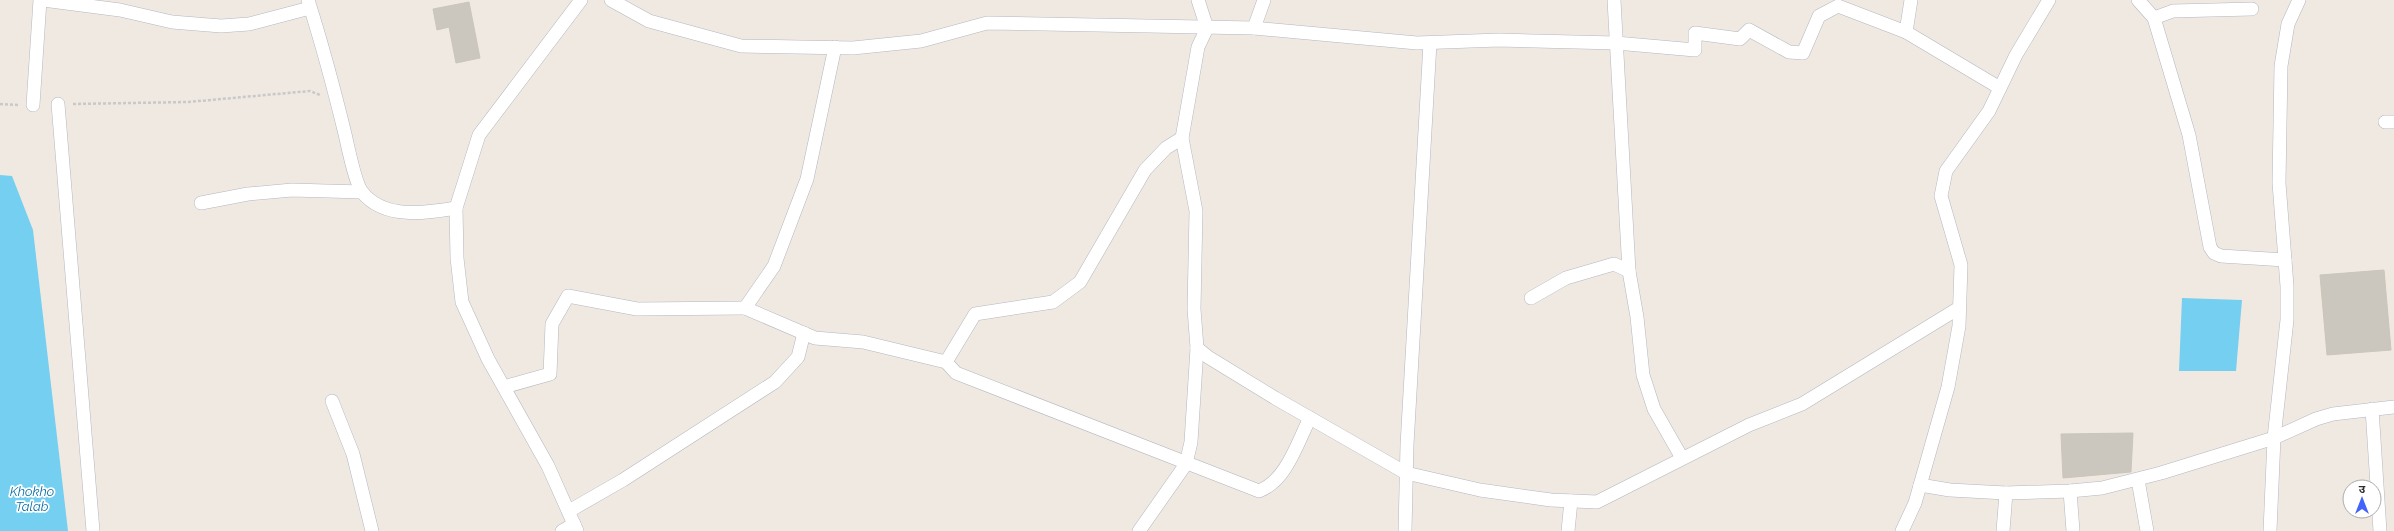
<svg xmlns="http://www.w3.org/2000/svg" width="2394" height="531" viewBox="0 0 2394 531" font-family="Raleway,'Noto Sans Devanagari',sans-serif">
<rect width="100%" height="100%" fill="#efe9e1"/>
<g fill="#75cff0">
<polygon points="0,175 12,176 33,230 68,531 0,531"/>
<polygon points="2182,298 2242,300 2236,371 2179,371"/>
</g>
<g fill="#cbc7bf" stroke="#cbc5ba">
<polygon points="469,2 480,58 456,63 449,27 437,30 433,9"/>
<polygon points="2384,270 2391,350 2327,355 2320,275"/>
<polygon points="2133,433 2131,472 2063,478 2061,434"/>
</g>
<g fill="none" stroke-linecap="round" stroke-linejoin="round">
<g stroke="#b4b7c1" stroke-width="14">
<g id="street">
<polyline points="43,0 120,10 172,22 221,26 249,24 310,8"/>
<path d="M308,0C322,44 334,89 345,134C348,147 355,183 362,192C384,220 427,213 456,208"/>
<polyline points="611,0 649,21 741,46 853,48 921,41 987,23 1254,28 1417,43 1499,40 1616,43 1695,50 1695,33 1740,39 1749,30 1789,52 1803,53 1819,16 1838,6 1906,32"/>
<polyline points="1198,0 1207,28 1198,47 1182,138 1196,211 1194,309 1197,348 1208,357 1275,398 1406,473 1480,490 1551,500 1597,502 1749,425 1802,404 1959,308"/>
<polyline points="1614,0 1629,271 1637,317 1643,375 1654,409 1682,458"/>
<polyline points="1911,0 1906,32 2000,88"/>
<polyline points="2138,0 2154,18 2189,135 2210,247 2214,253 2221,256 2285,260"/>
<polyline points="2154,18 2173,11 2252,9"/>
<polyline points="1254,28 1264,0"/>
<path d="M835,47L807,179L774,266L745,308L815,338L863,342L946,362L956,373L1259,491C1287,480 1297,443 1310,418"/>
<polyline points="58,104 93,531"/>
<polyline points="33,105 40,0"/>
<polyline points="2385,122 2394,122"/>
<polyline points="201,203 248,194 292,190 362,192"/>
<polyline points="1531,298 1566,278 1614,264 1629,271"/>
<polyline points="946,362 975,314 1053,302 1080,282 1145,170 1166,148 1182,138"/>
<polyline points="504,387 550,374 552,324 568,296 637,309 745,308"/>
<polyline points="332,401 353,454 372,531"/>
<polyline points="2372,409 2380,531"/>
<polyline points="2138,480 2147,531"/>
<polyline points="1920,485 1950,490 2006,493 2070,491 2102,488 2161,473 2274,438 2316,419 2333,414 2394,407"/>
<polyline points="2070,491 2073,531"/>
<polyline points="569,511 623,480 775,382 798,357 804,333"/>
<polyline points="562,531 574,524"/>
<polyline points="577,531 548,466 488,359 462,302 457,258 456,208 479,135 581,0"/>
<polyline points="1139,531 1186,464 1191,442 1197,348"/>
<polyline points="1405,531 1407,445 1430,43"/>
<polyline points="1568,531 1571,501"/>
<polyline points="1902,531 1915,503 1948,387 1959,326 1961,265 1941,196 1946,171 1989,111 2016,55 2049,0"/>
<polyline points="2003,531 2006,493"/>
<polyline points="2270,531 2274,438 2287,320 2287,286 2279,183 2281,66 2288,24 2299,0"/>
</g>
</g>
<g stroke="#c9c9c9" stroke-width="2.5" stroke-dasharray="3 2" stroke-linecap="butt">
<polyline points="0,104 20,105"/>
<polyline points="73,104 188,102 310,91 320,95"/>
</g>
<use href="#street" stroke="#fff" stroke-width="13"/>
</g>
<g text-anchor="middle" stroke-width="3.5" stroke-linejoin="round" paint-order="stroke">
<g font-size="13" font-style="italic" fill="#0d6fa3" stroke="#fff">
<text x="32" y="496">Khokho<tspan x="32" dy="15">Talab</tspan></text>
</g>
</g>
<g transform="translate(2362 499)"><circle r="19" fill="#ffffff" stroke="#ababab"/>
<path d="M0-3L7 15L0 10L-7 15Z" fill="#4264fb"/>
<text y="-6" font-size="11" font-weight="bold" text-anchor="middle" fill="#2e2e2e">उ</text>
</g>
</svg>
